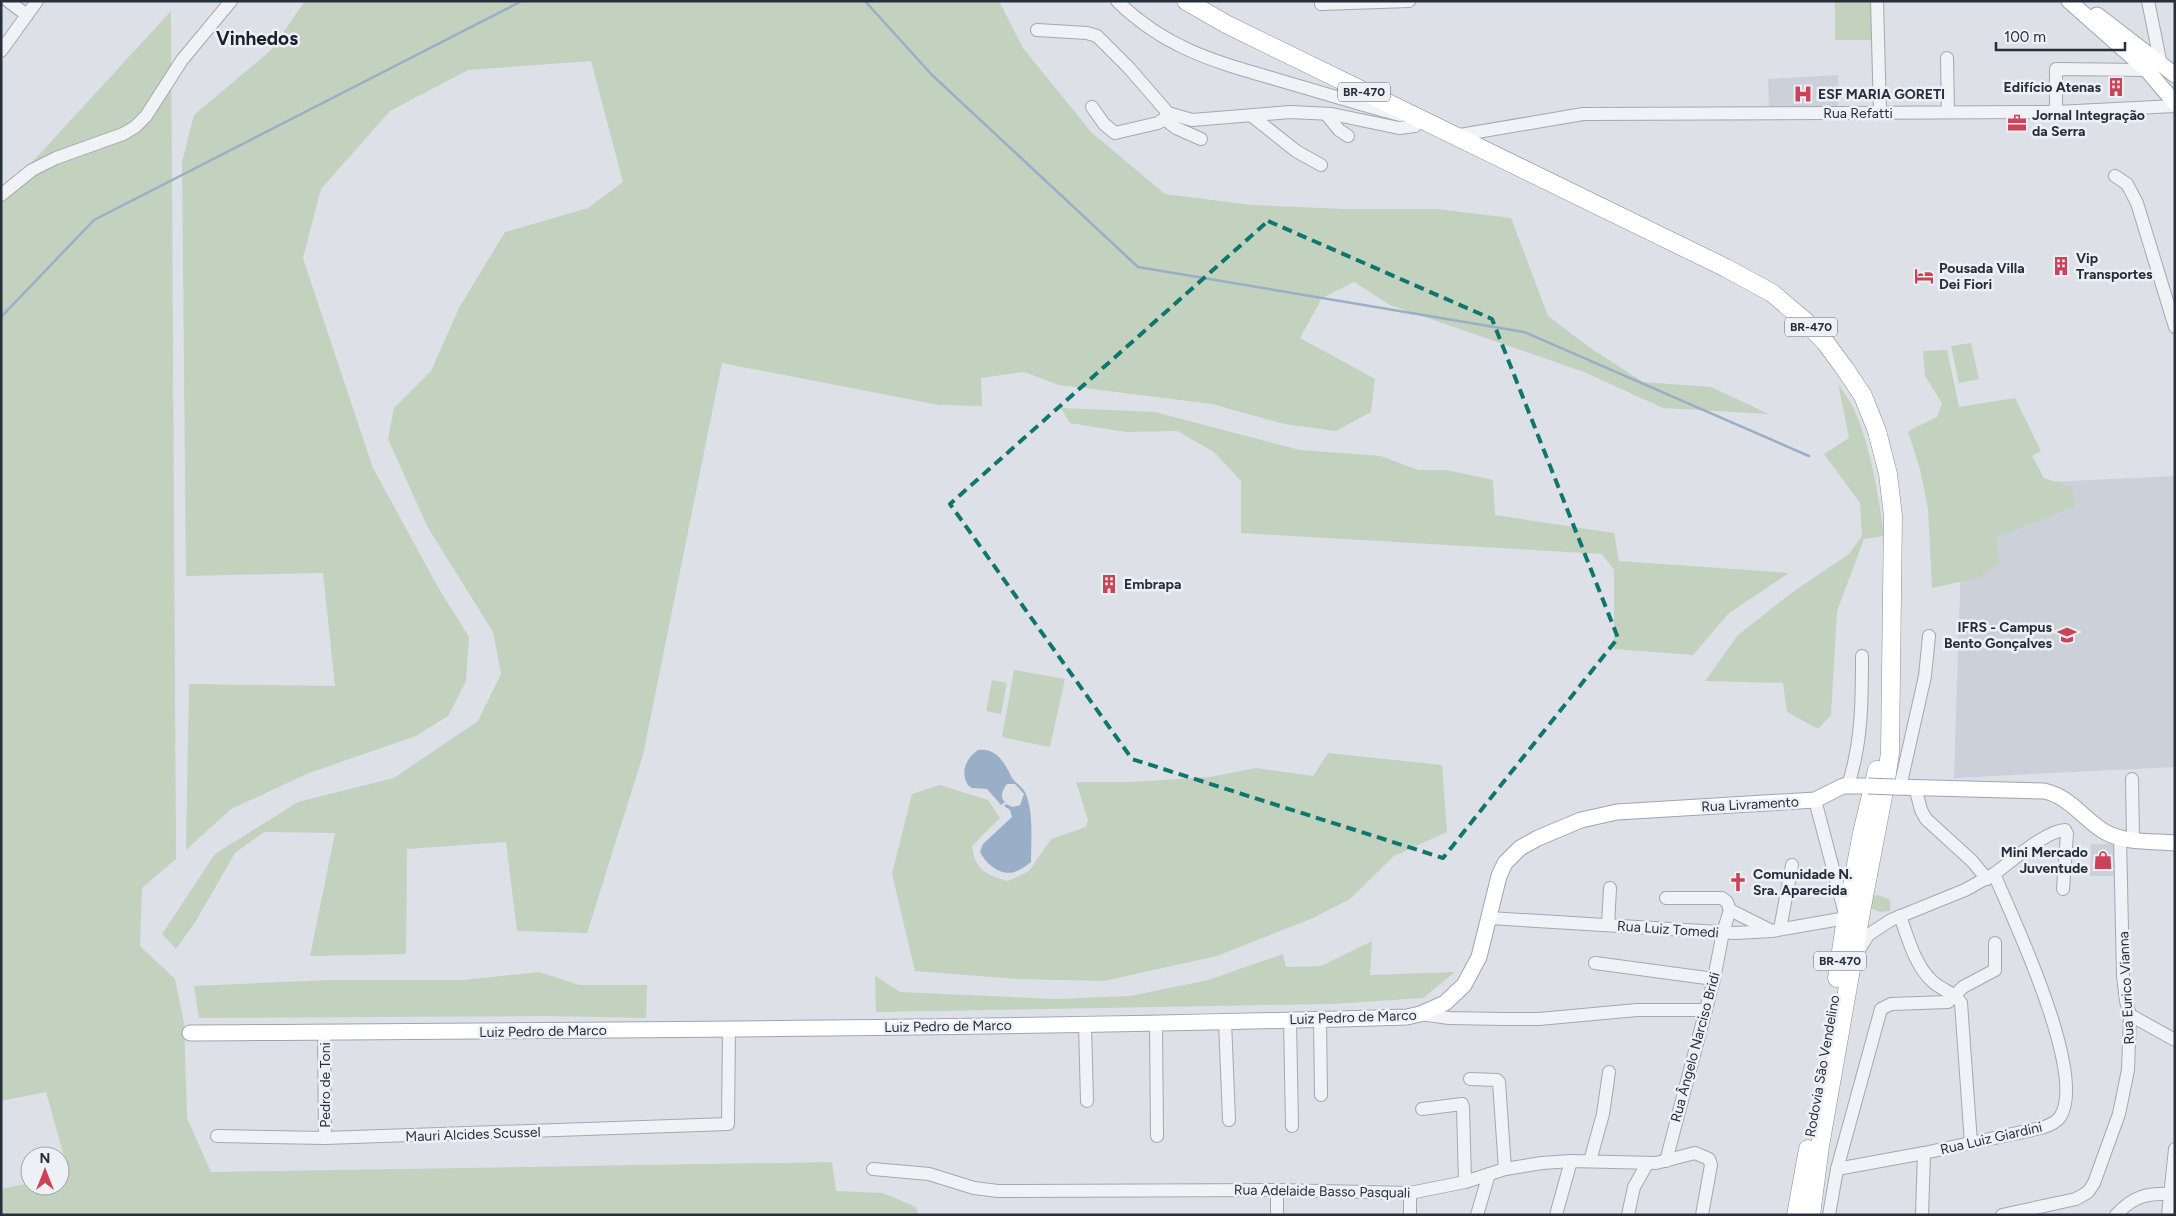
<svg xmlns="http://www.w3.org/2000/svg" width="2176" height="1216" viewBox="0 0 2176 1216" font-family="Figtree,sans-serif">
<rect width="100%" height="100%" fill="#dde1e7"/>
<g fill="#cbd0d9">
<polygon points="1838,75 1838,111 1769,109 1768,79"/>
<polygon points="2175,476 2175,767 1954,778 1960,590 1960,486"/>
<polygon points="2091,844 2115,844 2114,876 2090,876"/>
</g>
<g fill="#c3d1bf">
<polygon points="305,1 999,1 1023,48 1091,132 1165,194 1252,205 1344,209 1437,209 1511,218 1548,316 1589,347 1643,382 1711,387 1769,414 1663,408 1584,372 1390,305 1354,282 1322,298 1300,338 1375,379 1371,412 1336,431 1284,424 1212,404 1059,385 1024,372 981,378 982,406 939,405 722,363 643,755 587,933 517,931 506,842 407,849 406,954 310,956 335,833 264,832 235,853 196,921 176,949 162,934 215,854 298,802 394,778 478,721 501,674 493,632 427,526 388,439 394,408 431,371 459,308 505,232 588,208 623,182 591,61 468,70 390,111 321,189 303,258 373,468 439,589 469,637 466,681 448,716 416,736 309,773 231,809 186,850 189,684 335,686 323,573 186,576 182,162 194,115 270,51"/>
<polygon points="1835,1 1871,1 1872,40 1835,40"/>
<polygon points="171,11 176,859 142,888 140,946 175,979 184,1023 187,1118 211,1172 832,1162 836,1191 883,1193 916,1207 918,1215 1,1215 1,1189 30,1183 30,1186 60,1186 60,1176 69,1174 46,1092 1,1101 1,196"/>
<polygon points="1971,343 1979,379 1959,383 1951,346"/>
<polygon points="1947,350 1959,407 2015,398 2041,451 2032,456 2044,478 2072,487 2075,506 1996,538 2000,562 1978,578 1932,588 1928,509 1920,469 1908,431 1937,417 1942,403 1925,376 1923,351"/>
<path d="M1838,383C1843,392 1850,400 1854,409C1870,444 1879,498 1884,536L1864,539L1837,611L1831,715L1818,729L1787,712L1783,683L1705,681L1738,635L1790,594L1849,554L1862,536L1860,503L1824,454L1849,438Z"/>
<polygon points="1061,408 1155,412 1300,450 1381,456 1418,470 1447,470 1493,480 1495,515 1614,533 1619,561 1789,573 1728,614 1693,655 1614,649 1614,570 1602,554 1241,533 1241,481 1214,452 1177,431 1126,432 1070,423"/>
<polygon points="1014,670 1065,679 1050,747 1002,737"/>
<polygon points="992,680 1007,683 1001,714 986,711"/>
<path d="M1328,753L1442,765L1447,832L1394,856L1350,899L1313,918L1217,956L1104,981L1018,979L915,971L892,874L912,794L940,785L988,800L1000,818L972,846C975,870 986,875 1008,881L1029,871L1051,839L1086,827L1088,820L1076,782H1131L1210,777L1256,768L1313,776Z"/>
<polygon points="1878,895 1890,900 1890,911 1880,912 1871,908 1872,896"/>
<polygon points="1372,941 1370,975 1455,972 1423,998 1333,1004 876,1012 875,976 900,992 1056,999 1130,996 1208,980 1283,954 1286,967 1321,966"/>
<polygon points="539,972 579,985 647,985 646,1018 549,1016 199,1018 194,986 330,980 464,980"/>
</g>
<path fill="#99afc7" d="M978,750C995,748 1003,760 1010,774C1013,782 1021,785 1025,792C1034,812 1031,840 1031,862C1027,865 1022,869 1017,871C1002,878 986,864 980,852L983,844L1012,817L1010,810L1004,806L1006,804L1013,807L1020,805L1024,794L1015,784H1007C1003,789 999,797 1005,802L1001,805L987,789L972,788L968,785C960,772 966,758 978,750Z"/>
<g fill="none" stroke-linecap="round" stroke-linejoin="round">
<g stroke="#99afc7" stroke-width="2.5">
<polyline points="865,1 932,75 1138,267 1524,332 1809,456"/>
<polyline points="1,317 94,220 522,1"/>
</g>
<g stroke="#a3a8b1" stroke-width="14">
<g id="minor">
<polyline points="8,1 27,15"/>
<path d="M1117,1C1165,48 1213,61 1275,79C1317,91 1358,104 1400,115"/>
<polyline points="1877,1 1880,113"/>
<polyline points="1321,4 1409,1"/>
<polyline points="1037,30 1087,33 1097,36 1129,68 1168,113 1192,120 1290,112 1332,114 1399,128 1415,126 1421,120"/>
<polyline points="1,51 37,1"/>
<polyline points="1947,58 1948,112"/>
<polyline points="1092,107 1104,124 1115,133 1158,123 1164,119 1168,113"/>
<polyline points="2056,112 2056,69 2147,70 2160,60 2148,1"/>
<polyline points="1326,114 1339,130 1348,136"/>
<polyline points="1252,116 1296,151 1321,165"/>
<polyline points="1164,119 1176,128 1201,139"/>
<polyline points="1454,136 1583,114 2056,112 2175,106"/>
<polyline points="2115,176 2127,184 2137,203 2175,327"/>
<polyline points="1,195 32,170 56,158 123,134 135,127 146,116 182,60 231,1"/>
<polyline points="2132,779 2133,839"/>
<path d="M1848,785C1862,743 1862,700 1862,656"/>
<polyline points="1900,787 1925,676 1929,636"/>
<polyline points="1915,787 1921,810 1926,819 1972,861 1987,879"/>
<path d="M1994,874C2011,862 2045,831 2065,830L2067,834L2063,889"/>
<polyline points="1666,898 1722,898 1727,902 1730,910 1772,931"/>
<path d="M1900,916C1908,938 1915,966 1933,982C1942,990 1955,993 1961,1003L1971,1143"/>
<polyline points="1489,918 1735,933 1772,931 1846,918 1815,800"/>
<polyline points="1608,925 1610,888"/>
<polyline points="1780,929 1792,865"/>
<polyline points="1595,963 1714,979"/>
<polyline points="1420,1014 1449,1018 1503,1019 1539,1019 1637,1010 1706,1010"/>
<polyline points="2130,1015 2175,1040"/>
<polyline points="1320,1019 1321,1095"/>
<polyline points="1290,1020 1292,1126"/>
<polyline points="1225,1021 1229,1120"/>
<polyline points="1156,1023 1157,1136"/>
<polyline points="1085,1024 1087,1101"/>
<polyline points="324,1032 325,1138"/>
<polyline points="1470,1079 1497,1080 1499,1082 1505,1169"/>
<polyline points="1422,1109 1462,1104 1463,1107 1465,1182"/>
<polyline points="217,1136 325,1138 728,1124 729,1028"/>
<polyline points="1590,1161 1603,1114 1609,1072"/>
<polyline points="1666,1161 1714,979 1723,932 1730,910"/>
<polyline points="873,1169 929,1174 974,1188 998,1191 1277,1190 1410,1193 1465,1182 1505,1169 1542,1163 1571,1161 1656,1163 1695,1153 1709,1159 1711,1165 1702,1215"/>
<path d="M1837,1169L1924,1153L2041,1128C2048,1126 2056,1123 2060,1117C2088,1076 2013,918 1994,874L1965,890L1891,920L1868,935L1857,953"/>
<polyline points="1277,1190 1277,1215"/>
<polyline points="1410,1215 1410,1193"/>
<polyline points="1477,1215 1489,1174"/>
<polyline points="1556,1215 1571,1161"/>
<polyline points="1628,1215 1634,1187 1647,1164"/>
<polyline points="1829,1215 1837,1169 1881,1009 1891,1004 1948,1002 1963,987 1995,970 1995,943"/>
<polyline points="1922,1215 1924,1153"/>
<polyline points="2002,1215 2076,1199 2088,1192 2094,1183 2119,1114 2128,1070 2130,1015 2126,1001 2123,976 2120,837"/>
<path d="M2116,1215C2134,1195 2148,1193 2175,1194"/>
<polyline points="2168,1215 2175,1149"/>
</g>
</g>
<g stroke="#9da5b2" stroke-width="17">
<g id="major">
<polyline points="2069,1 2147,70 2175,103"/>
<polyline points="2097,15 2175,75"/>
<path d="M1895,787L2044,791C2071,797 2083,819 2105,832C2124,843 2154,841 2175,843"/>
<path d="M190,1033C596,1030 1001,1029 1407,1017L1420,1014L1445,1003L1464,985L1479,957L1499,876L1505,863L1520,848L1538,838L1581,820L1617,812L1815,800L1843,786H1868"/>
</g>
</g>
<g stroke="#858f9d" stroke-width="19">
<g id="highway">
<polyline points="1186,1 1226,24 1726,268 1772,293 1805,321 1825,342 1845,369 1863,396 1877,431 1888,474 1893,516 1890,753 1885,786 1861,912 1820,1146 1811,1215"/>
<polyline points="1837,978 1846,918 1862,833 1877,770"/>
<polyline points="1796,1215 1808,1149"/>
</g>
</g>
<use href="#minor" stroke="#f0f2f5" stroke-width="12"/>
<use href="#major" stroke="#fff" stroke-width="15"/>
<use href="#highway" stroke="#fff" stroke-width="18"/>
<g stroke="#9da5b2" stroke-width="17" stroke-linecap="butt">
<polyline id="major-bridge" points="1868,786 1895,787"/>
</g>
<use href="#major-bridge" stroke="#fff" stroke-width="15"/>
</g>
<path fill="none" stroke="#0f766e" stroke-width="4" stroke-dasharray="10 6" stroke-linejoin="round" d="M1268,221L1492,319L1618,638L1443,858L1132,759L950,504Z"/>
<defs>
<g id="building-bare" transform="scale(1.5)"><path d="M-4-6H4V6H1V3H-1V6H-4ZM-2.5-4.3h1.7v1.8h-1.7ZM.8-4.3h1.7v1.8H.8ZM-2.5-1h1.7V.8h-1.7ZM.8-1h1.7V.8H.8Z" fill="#cb4357" stroke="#edf0f5" stroke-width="2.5" paint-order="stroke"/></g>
<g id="hospital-bare" transform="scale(1.5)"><path d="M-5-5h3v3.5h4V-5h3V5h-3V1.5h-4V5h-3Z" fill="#cb4357" stroke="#edf0f5" stroke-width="2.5" paint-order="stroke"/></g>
<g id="office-bare" transform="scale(1.5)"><path d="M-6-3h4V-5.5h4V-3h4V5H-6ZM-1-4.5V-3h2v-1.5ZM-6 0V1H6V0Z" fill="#cb4357" stroke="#edf0f5" stroke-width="2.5" paint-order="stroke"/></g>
<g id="hotel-bare" transform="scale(1.5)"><path d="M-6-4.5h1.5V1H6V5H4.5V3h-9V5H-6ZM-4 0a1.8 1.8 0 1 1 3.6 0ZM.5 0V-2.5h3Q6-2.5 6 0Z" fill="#cb4357" stroke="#edf0f5" stroke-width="2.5" paint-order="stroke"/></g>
<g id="university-bare" transform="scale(1.5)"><path d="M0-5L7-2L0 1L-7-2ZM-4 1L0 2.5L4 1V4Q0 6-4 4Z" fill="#cb4357" stroke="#edf0f5" stroke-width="2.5" paint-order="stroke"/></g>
<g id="shop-bare" transform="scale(1.5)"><path d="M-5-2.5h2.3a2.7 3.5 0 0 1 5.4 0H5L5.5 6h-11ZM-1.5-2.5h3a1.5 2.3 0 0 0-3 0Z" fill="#cb4357" stroke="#edf0f5" stroke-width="2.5" paint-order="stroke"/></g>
<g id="church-bare" transform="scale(1.5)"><path d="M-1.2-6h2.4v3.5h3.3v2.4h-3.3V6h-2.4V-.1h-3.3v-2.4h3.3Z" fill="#cb4357" stroke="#edf0f5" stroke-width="2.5" paint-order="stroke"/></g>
</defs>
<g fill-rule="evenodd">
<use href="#building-bare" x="2116" y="87"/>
<use href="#hospital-bare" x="1803" y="94"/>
<use href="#office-bare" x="2017" y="123"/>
<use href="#building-bare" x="2061" y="266"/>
<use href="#hotel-bare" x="1924" y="276"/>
<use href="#building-bare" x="1109" y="584"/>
<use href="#university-bare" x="2067" y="635"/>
<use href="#shop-bare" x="2103" y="860"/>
<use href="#church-bare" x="1738" y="882"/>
</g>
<g text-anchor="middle" stroke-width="5" stroke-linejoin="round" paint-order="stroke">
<g fill="#edf0f5" stroke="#626974" stroke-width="1">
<rect x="1338" y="82.5" width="52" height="19" rx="4"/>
<rect x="1785" y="317.5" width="52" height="19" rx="4"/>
<rect x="1814" y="951.5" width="52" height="19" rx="4"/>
</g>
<g font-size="12" font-weight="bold" fill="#272f3d">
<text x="1364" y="96">BR-470</text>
<text x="1811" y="331">BR-470</text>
<text x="1840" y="965">BR-470</text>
</g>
<g font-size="14" font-weight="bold" fill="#272f3d" stroke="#edf0f5" text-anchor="start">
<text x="2101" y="92" text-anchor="end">Edifício Atenas</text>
<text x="1818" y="99">ESF MARIA GORETI</text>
<text x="2032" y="120">Jornal Integração<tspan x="2032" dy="16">da Serra</tspan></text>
<text x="2076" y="263">Vip<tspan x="2076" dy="16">Transportes</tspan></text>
<text x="1939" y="273">Pousada Villa<tspan x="1939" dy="16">Dei Fiori</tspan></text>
<text x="1124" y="589">Embrapa</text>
<text x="2052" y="632" text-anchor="end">IFRS - Campus<tspan x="2052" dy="16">Bento Gonçalves</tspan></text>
<text x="2088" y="857" text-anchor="end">Mini Mercado<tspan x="2088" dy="16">Juventude</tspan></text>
<text x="1753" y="879">Comunidade N.<tspan x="1753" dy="16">Sra. Aparecida</tspan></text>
</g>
<g font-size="14" fill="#272f3d" stroke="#edf0f5">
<text x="1858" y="118">Rua Refatti</text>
<text transform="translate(1750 804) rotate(-3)" y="5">Rua Livramento</text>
<text transform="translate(1668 929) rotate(4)" y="5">Rua Luiz Tomedi</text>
<text transform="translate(2126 988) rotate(-93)" y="5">Rua Eurico Vianna</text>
<text transform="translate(1353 1017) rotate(-2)" y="5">Luiz Pedro de Marco</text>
<text transform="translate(948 1026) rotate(-1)" y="5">Luiz Pedro de Marco</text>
<text transform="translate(543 1031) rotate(-1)" y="5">Luiz Pedro de Marco</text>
<text transform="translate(1695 1047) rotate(-75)" y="5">Rua Ângelo Narciso Bridi</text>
<text transform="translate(1822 1066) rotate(-80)" y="5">Rodovia São Vendelino</text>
<text transform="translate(325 1085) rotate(-90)" y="5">Pedro de Toni</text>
<text transform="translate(473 1134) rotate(-2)" y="5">Mauri Alcides Scussel</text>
<text transform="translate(1991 1138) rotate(-13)" y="5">Rua Luiz Giardini</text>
<text transform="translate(1322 1191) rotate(1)" y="5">Rua Adelaide Basso Pasquali</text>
</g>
<g font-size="19" font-weight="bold" fill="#19202e" stroke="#edf0f5">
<text x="257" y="45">Vinhedos</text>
</g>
</g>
<rect width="2176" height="1216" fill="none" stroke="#272f3d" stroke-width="5"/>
<g transform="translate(45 1171)"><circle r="24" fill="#edf0f5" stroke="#9ea3ab"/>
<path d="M0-4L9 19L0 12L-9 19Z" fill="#cb4357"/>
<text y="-8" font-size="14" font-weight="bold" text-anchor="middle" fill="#272f3d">N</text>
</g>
<path d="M1996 42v8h129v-8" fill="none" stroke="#272f3d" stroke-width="2.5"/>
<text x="2004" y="42" font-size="15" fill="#272f3d" stroke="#edf0f5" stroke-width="4" paint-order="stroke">100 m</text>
</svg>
